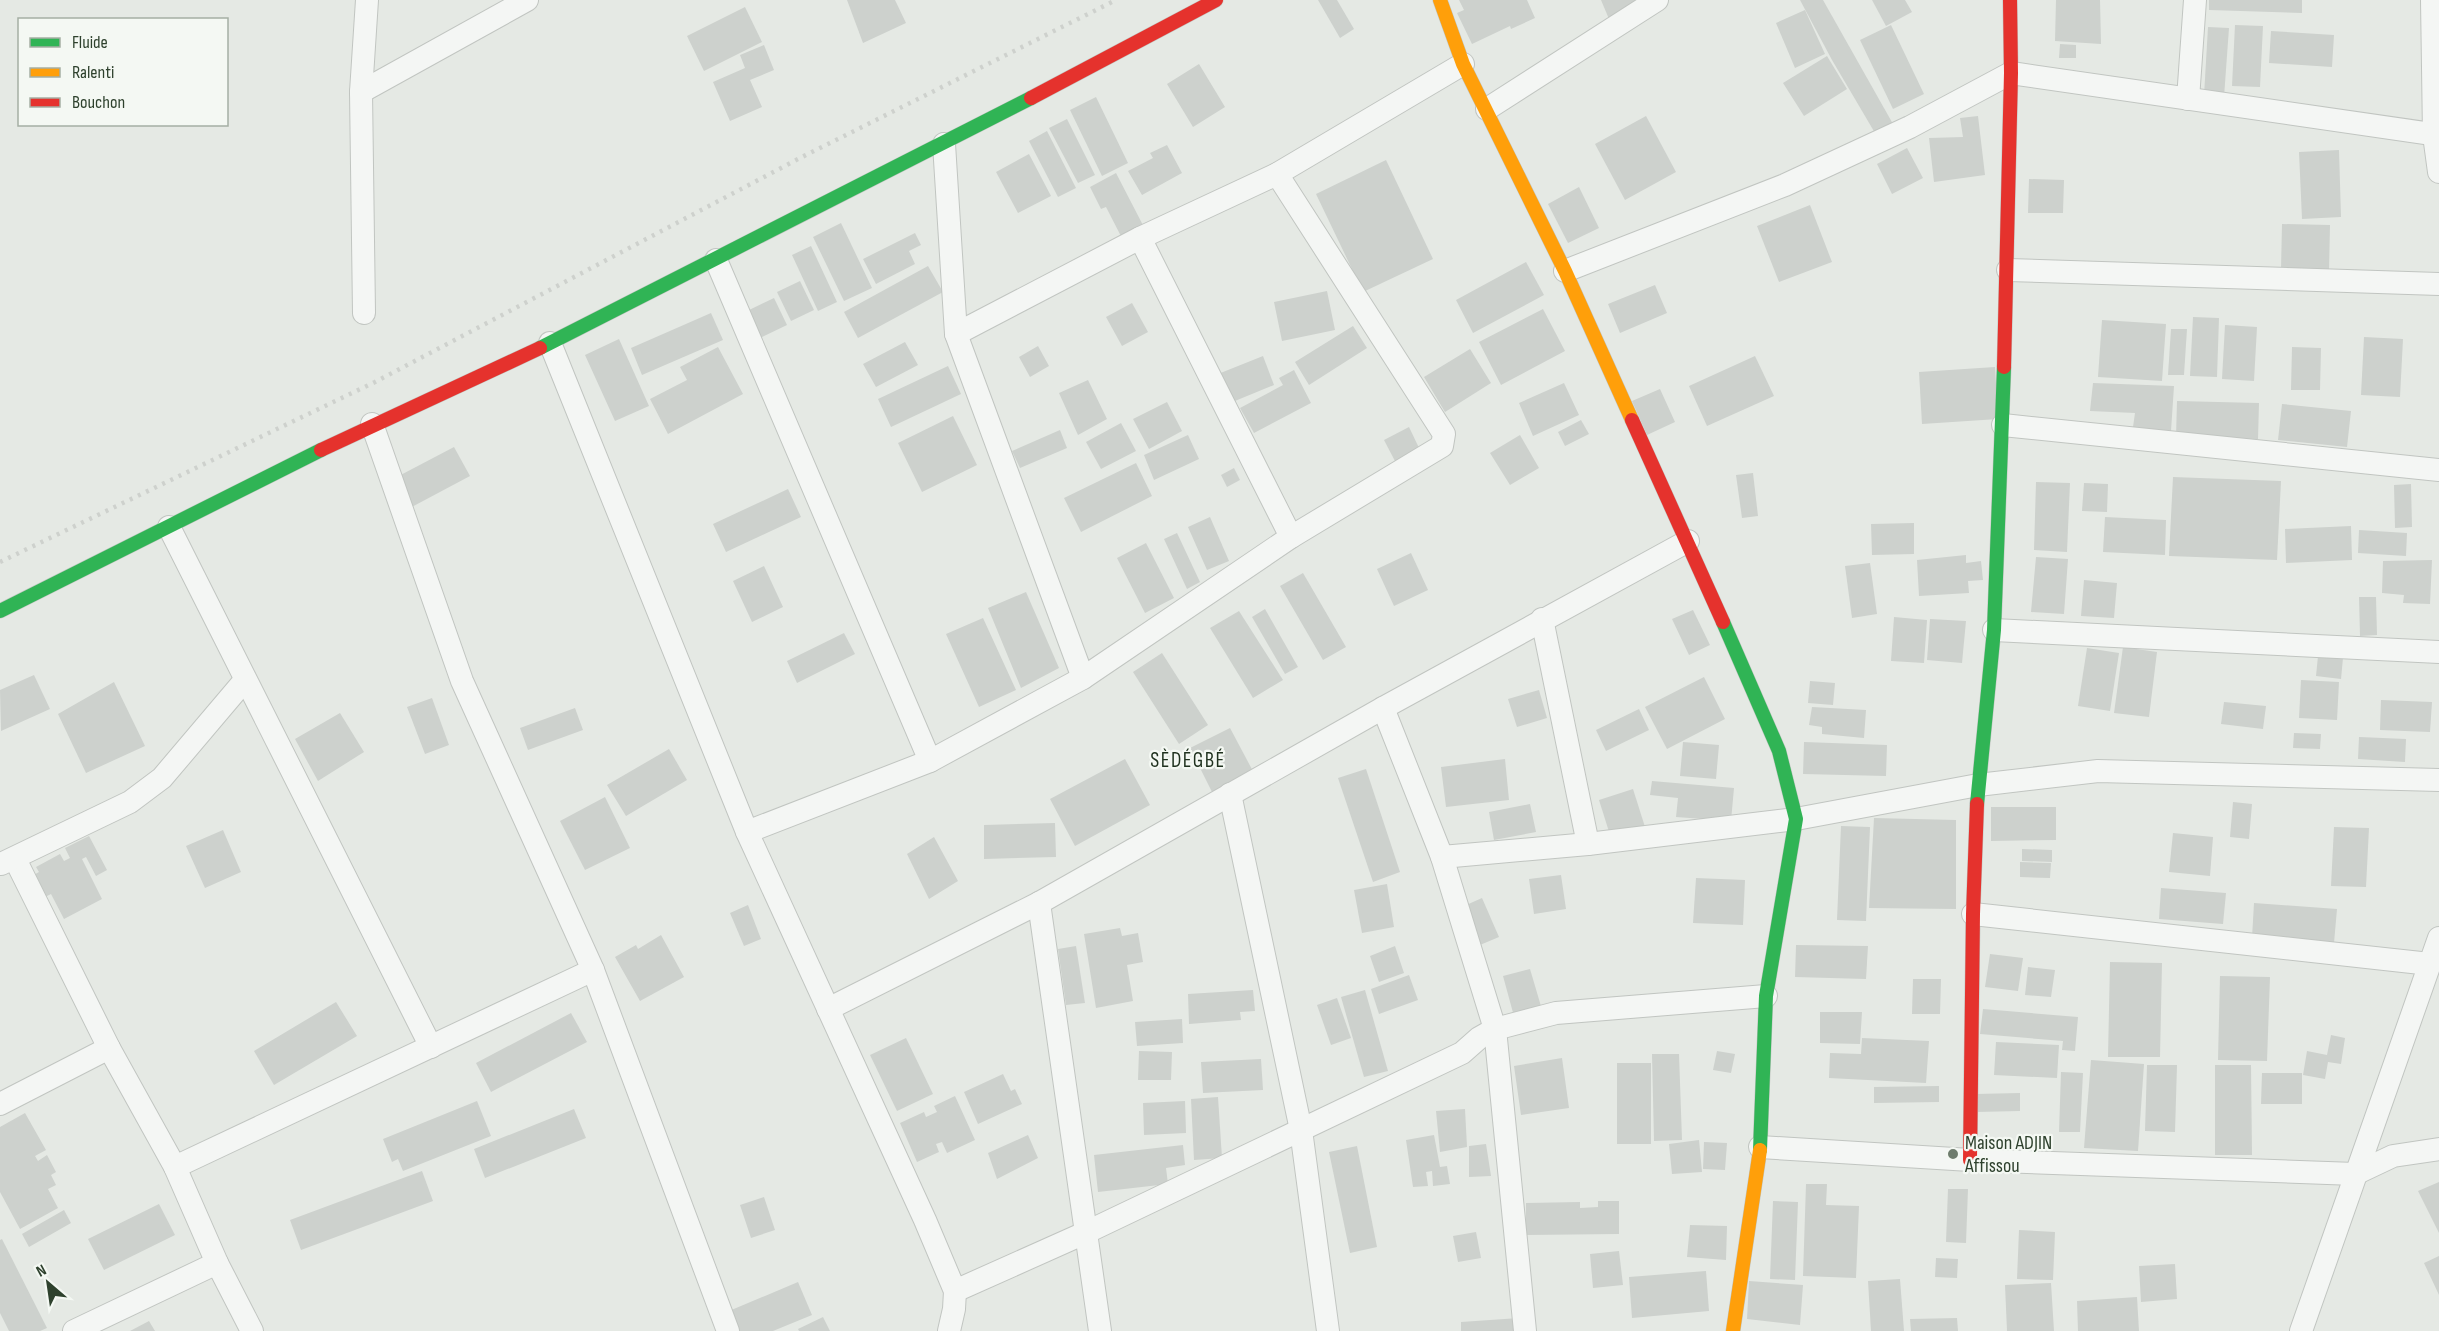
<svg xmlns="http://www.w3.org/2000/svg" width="2439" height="1331" viewBox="0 0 2439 1331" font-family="'Sofia Sans Condensed',sans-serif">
<rect width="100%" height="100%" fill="#e5e9e4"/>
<g fill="#cdd1cd">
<polygon points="847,0 895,0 906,23 863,43"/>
<polygon points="1318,0 1337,0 1354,29 1340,38"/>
<polygon points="1459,0 1527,0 1535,18 1511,29 1510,26 1472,44 1457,13 1464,10"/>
<polygon points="1601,0 1649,0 1609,19"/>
<polygon points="1800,0 1823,0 1893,124 1875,133 1832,60"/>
<polygon points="1872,0 1905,0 1912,12 1886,26"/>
<polygon points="2056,0 2100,0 2101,44 2055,41"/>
<polygon points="2209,0 2302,0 2302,13 2209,10"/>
<polygon points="745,7 762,42 704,71 687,36"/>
<polygon points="1805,10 1825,54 1795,68 1776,23"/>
<polygon points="1891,25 1924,94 1893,109 1860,40"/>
<polygon points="2235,25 2263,26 2260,87 2232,86"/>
<polygon points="2208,27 2229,28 2224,97 2204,96"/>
<polygon points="2271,31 2334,35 2332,67 2269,63"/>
<polygon points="2060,44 2076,45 2076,58 2059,58"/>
<polygon points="764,45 774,70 750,80 762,107 730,121 713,82 745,68 740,55"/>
<polygon points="1827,56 1847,89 1804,116 1783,83"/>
<polygon points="1199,64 1225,107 1193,127 1167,84"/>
<polygon points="1096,97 1128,163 1102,176 1070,110"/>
<polygon points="1646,116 1676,172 1625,200 1595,144"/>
<polygon points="1978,116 1985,175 1934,182 1929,138 1963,137 1960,118"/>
<polygon points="1067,119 1095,175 1078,183 1049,128"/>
<polygon points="1047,131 1076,188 1058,197 1029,141"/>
<polygon points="1167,145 1182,173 1142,195 1128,171 1153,158 1150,153"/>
<polygon points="1907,148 1923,178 1892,194 1877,164"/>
<polygon points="2339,150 2341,217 2302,219 2299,152"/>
<polygon points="1029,154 1051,196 1018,213 996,172"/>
<polygon points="1386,160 1433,259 1363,292 1316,194"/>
<polygon points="1116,173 1147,233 1125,244 1106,207 1101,209 1090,187"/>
<polygon points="2029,179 2064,180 2063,213 2028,213"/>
<polygon points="1579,187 1599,228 1568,243 1548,204"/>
<polygon points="1810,205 1832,262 1779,282 1757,226"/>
<polygon points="841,223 872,288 844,301 813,237"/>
<polygon points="2282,224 2330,225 2329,272 2281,270"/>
<polygon points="915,233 921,245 909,251 915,264 876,284 863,259"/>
<polygon points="811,246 837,302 818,311 792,255"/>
<polygon points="1526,262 1544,295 1473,333 1456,300"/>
<polygon points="928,266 943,292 858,338 844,312"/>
<polygon points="800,281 814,310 791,321 777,292"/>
<polygon points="1655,285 1667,313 1620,333 1608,304"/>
<polygon points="1327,291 1335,330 1282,341 1274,302"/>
<polygon points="774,298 787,325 758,339 745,312"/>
<polygon points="1132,303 1148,332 1122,346 1106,317"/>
<polygon points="1543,309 1565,351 1501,385 1479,342"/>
<polygon points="711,313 723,340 642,375 631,348"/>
<polygon points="2193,317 2219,318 2217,377 2190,376"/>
<polygon points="2102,320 2166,324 2162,381 2098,377"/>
<polygon points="2225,325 2257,327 2254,381 2222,379"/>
<polygon points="1353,326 1367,348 1309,385 1295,362"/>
<polygon points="2171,329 2187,329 2184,375 2168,375"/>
<polygon points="2364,337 2403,339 2400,397 2361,395"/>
<polygon points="619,339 649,406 615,421 585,355"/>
<polygon points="905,342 918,365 876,387 863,364"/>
<polygon points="1038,346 1049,366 1030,377 1019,357"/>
<polygon points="718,347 743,394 668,434 650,399 687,380 680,367"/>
<polygon points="2292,347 2321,348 2320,390 2291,390"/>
<polygon points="1470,349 1491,383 1445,412 1424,377"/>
<polygon points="1263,356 1274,385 1230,403 1218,374"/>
<polygon points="1755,356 1774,396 1707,426 1689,386"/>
<polygon points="948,366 961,394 891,427 878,399"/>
<polygon points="1995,367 1998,419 1922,424 1919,372"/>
<polygon points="1294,370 1311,403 1254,433 1240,408 1283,385 1279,378"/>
<polygon points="1088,380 1107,419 1078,435 1059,393"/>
<polygon points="1564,383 1579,415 1533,436 1519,403"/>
<polygon points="2093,383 2174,386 2171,431 2133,427 2135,413 2090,411"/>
<polygon points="1660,389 1675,422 1647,435 1632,401"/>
<polygon points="2177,401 2259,403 2258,439 2176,437"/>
<polygon points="1167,402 1182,431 1149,449 1133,419"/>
<polygon points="2282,404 2351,411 2347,447 2278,440"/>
<polygon points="953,416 977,465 922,492 898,443"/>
<polygon points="1581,420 1589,434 1565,446 1558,432"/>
<polygon points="1121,423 1136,451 1101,469 1086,442"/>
<polygon points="1409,427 1420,450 1396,463 1384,440"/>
<polygon points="1060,430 1067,448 1020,468 1012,451"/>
<polygon points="1188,435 1199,459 1154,480 1144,455"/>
<polygon points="1520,435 1539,468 1510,485 1490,453"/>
<polygon points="454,447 470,476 408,509 393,479"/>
<polygon points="1136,463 1152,496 1081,532 1064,498"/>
<polygon points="1234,468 1240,480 1227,487 1221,475"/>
<polygon points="1753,473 1758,516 1742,518 1736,475"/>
<polygon points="2173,477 2281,481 2277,560 2169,556"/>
<polygon points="2036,482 2070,483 2067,552 2034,550"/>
<polygon points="2084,483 2108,484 2107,512 2082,511"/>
<polygon points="2411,484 2412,527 2395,528 2394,485"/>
<polygon points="788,489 801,517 726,552 713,524"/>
<polygon points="1210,517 1229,561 1207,570 1188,527"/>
<polygon points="2105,517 2166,520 2165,555 2103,552"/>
<polygon points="1914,523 1914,554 1872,555 1871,524"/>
<polygon points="2351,526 2352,560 2286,563 2285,529"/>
<polygon points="2359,530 2407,533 2406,556 2358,553"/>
<polygon points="1177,533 1200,582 1187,589 1164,539"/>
<polygon points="1146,543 1174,598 1145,613 1117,558"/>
<polygon points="1411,553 1428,590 1394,606 1377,569"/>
<polygon points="1966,555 1966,563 1981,561 1983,580 1968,581 1969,593 1919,596 1917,560"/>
<polygon points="2036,557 2068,559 2064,614 2031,612"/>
<polygon points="2432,560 2430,604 2403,603 2404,595 2382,593 2383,561"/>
<polygon points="1870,563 1877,614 1852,618 1845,566"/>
<polygon points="764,566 783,607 752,622 733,581"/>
<polygon points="1303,573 1346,647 1323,660 1280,586"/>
<polygon points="2084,580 2117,583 2114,618 2081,616"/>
<polygon points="1026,592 1059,668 1021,688 988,608"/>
<polygon points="2359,597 2376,597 2377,635 2360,636"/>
<polygon points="1265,609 1298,667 1285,674 1252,617"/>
<polygon points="1693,610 1710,645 1689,655 1672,619"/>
<polygon points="1239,611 1283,680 1253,698 1210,628"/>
<polygon points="1894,617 1927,620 1924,663 1891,661"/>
<polygon points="983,618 1016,690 979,707 946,634"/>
<polygon points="1930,619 1966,621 1962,663 1927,660"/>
<polygon points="844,633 855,654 797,683 787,661"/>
<polygon points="2123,647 2157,652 2149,717 2114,713"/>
<polygon points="2087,648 2119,653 2110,711 2078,706"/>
<polygon points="1162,653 1208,725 1179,744 1133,672"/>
<polygon points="2318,656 2343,658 2341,679 2316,676"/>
<polygon points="34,675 50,709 1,731 0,690"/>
<polygon points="1704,677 1725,719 1667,749 1645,707"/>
<polygon points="2301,680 2339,682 2337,720 2299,718"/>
<polygon points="1810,681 1835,683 1833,705 1808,703"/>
<polygon points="114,682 145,746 86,773 58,714"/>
<polygon points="1539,690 1547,718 1517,727 1508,699"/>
<polygon points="432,698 449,745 425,754 407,707"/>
<polygon points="2381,700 2432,702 2430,732 2380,730"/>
<polygon points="2224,702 2266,706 2263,729 2221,724"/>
<polygon points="1812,707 1866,710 1864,738 1822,734 1822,727 1809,725"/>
<polygon points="575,708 583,730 528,750 520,728"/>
<polygon points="1639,709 1649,730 1606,751 1596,730"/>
<polygon points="340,713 364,752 318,781 295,739"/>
<polygon points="1230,728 1255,775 1214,796 1190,748"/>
<polygon points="2294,733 2321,734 2320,749 2293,748"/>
<polygon points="2359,737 2406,739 2405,762 2358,759"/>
<polygon points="1683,742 1719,745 1716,779 1680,776"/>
<polygon points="1804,742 1887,745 1886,776 1803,774"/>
<polygon points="669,749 687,780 626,816 607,785"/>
<polygon points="1125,759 1150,805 1075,846 1050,799"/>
<polygon points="1505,759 1509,800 1446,807 1441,767"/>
<polygon points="1366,769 1400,872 1373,882 1338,778"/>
<polygon points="1652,781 1734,788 1731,821 1676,817 1678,798 1650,795"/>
<polygon points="1633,789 1645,827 1611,838 1599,800"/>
<polygon points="605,797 630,848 585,870 560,821"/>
<polygon points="2233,802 2252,804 2249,839 2230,837"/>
<polygon points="1530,804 1536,832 1494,840 1489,812"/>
<polygon points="1991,807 2056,807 2056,840 1991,841"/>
<polygon points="1874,818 1956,820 1956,909 1869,908"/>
<polygon points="1055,823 1056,857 984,859 984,825"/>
<polygon points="1841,826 1870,827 1866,921 1837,920"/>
<polygon points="2334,827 2369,828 2366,887 2331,886"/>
<polygon points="223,830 241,872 205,888 186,846"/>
<polygon points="2173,833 2213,837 2210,876 2169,872"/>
<polygon points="89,836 107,870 96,876 86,857 82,859 102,899 64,919 51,894 41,899 30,877 39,872 36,867 60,854 64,861 70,858 65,848"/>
<polygon points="934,837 958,881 929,899 907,854"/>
<polygon points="2022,849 2052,850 2052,862 2022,861"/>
<polygon points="2020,862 2051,863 2050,878 2020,877"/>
<polygon points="1561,875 1566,909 1534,914 1529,879"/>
<polygon points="1696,878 1745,880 1743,925 1693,923"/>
<polygon points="1387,884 1394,927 1362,933 1354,890"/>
<polygon points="2161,888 2226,893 2223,924 2159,919"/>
<polygon points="1482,898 1499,937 1480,945 1464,906"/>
<polygon points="2254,903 2337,909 2334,943 2252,938"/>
<polygon points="748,905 761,939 744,946 730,913"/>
<polygon points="1120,928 1122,936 1138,933 1143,962 1127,965 1133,1001 1096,1008 1084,934"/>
<polygon points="661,935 684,977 640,1001 615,957 636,945 638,949"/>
<polygon points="1796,945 1868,946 1866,979 1795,977"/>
<polygon points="1076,946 1085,1003 1066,1005 1058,949"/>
<polygon points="1395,946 1404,973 1379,982 1370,956"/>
<polygon points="1990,954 2023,958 2018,991 1985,987"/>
<polygon points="2110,962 2162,963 2160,1057 2108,1057"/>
<polygon points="2028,967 2055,970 2051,997 2025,995"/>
<polygon points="1530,969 1543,1013 1515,1020 1503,976"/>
<polygon points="1409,975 1418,1000 1379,1014 1371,989"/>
<polygon points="2220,976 2270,977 2267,1061 2218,1060"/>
<polygon points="1913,979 1941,979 1940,1014 1912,1014"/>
<polygon points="1253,990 1255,1011 1240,1012 1241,1020 1189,1024 1188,994"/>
<polygon points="1365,990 1388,1071 1364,1077 1341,997"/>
<polygon points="1337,998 1351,1038 1331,1045 1317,1005"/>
<polygon points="336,1002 357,1036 274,1085 254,1051"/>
<polygon points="1983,1009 2078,1017 2075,1051 2062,1050 2063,1041 1980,1034"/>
<polygon points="1820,1012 1862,1012 1860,1044 1820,1043"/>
<polygon points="571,1013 587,1042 491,1092 476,1063"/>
<polygon points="1182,1019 1183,1043 1137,1046 1135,1022"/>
<polygon points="2331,1035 2345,1038 2341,1064 2328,1062 2325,1079 2303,1075 2307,1051 2327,1055"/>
<polygon points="906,1038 933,1094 897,1111 870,1055"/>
<polygon points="1862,1038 1929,1041 1926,1083 1829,1078 1830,1053 1861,1054"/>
<polygon points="1996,1042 2059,1045 2057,1078 1994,1075"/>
<polygon points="1139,1051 1172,1052 1171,1080 1138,1080"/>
<polygon points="1717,1051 1735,1054 1731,1073 1713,1070"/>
<polygon points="1652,1054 1679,1054 1682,1140 1654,1141"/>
<polygon points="1562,1058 1569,1108 1521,1115 1514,1066"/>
<polygon points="1261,1059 1263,1090 1203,1093 1201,1062"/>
<polygon points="2091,1060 2144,1064 2138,1151 2084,1148"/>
<rect x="1617" y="1063" width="34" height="81"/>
<polygon points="2147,1065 2177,1065 2175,1132 2145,1131"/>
<polygon points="2215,1065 2251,1065 2252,1155 2215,1155"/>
<polygon points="2061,1072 2083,1073 2080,1132 2059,1132"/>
<polygon points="2262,1073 2302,1073 2302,1104 2261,1104"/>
<polygon points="1003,1074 1011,1091 1015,1089 1022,1104 978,1124 964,1092"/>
<polygon points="1939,1086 1939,1102 1874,1103 1874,1087"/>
<polygon points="2020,1093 2020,1111 1976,1112 1975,1094"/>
<polygon points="955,1096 975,1140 947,1153 942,1142 936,1144 939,1152 917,1162 900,1123 924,1112 926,1117 937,1112 934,1106"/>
<polygon points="1218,1097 1222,1158 1194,1160 1191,1099"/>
<polygon points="477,1101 491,1136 403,1171 398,1159 392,1162 383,1139"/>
<polygon points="1185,1101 1186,1133 1144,1135 1143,1103"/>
<polygon points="574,1109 586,1138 485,1178 474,1149"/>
<polygon points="1465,1109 1467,1147 1440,1152 1436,1111"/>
<polygon points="25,1113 46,1150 35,1156 38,1161 47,1155 56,1172 51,1175 56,1185 48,1189 58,1208 20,1229 0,1192 0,1127"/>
<polygon points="1028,1135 1038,1158 997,1179 988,1153"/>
<polygon points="1434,1135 1440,1167 1447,1166 1450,1184 1433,1186 1432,1171 1426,1172 1428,1186 1413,1187 1406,1140"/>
<polygon points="1699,1140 1702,1172 1672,1174 1669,1144"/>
<polygon points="1704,1142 1727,1143 1725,1170 1703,1169"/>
<polygon points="1486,1144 1491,1176 1469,1177 1469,1146"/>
<polygon points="1183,1145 1185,1165 1166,1168 1168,1184 1098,1192 1094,1155"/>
<polygon points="1357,1146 1377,1247 1350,1253 1329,1152"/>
<polygon points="422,1171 433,1201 301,1250 290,1220"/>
<polygon points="2439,1182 2439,1233 2418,1191"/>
<polygon points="1806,1184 1827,1184 1826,1205 1859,1206 1856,1278 1803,1276"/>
<polygon points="1948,1189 1968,1189 1966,1243 1946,1242"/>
<polygon points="764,1197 775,1230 751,1238 740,1205"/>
<polygon points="1598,1201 1619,1201 1619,1234 1526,1235 1526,1203 1580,1202 1580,1208 1598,1207"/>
<polygon points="1773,1201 1798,1202 1795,1280 1770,1279"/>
<polygon points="159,1204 175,1235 104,1270 88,1239"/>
<polygon points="64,1210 71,1223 29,1247 22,1234"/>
<polygon points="1690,1225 1727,1226 1726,1260 1687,1257"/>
<polygon points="2019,1230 2055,1232 2053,1280 2017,1279"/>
<polygon points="1476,1232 1481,1258 1458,1262 1453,1236"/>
<polygon points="2,1239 47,1328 40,1331 9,1331 0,1313 0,1240"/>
<polygon points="1619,1251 1623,1285 1593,1288 1590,1254"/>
<polygon points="2439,1256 2439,1295 2424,1263"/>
<polygon points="1936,1258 1958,1259 1957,1278 1935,1277"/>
<polygon points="2175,1264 2177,1299 2141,1302 2139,1266"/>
<polygon points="1706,1271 1709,1311 1632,1318 1629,1277"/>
<polygon points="1900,1279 1904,1331 1871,1331 1868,1281"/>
<polygon points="1749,1281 1803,1285 1800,1325 1747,1319"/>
<polygon points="798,1282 812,1315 773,1331 737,1331 729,1311"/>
<polygon points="2051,1283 2054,1331 2007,1331 2005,1285"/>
<polygon points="2137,1297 2139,1331 2078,1331 2077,1301"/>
<polygon points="823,1317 830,1331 799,1331 798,1329"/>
<polygon points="1519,1318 1520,1331 1461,1331 1461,1322"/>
<polygon points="1957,1318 1958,1331 1911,1331 1910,1319"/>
<polygon points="149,1321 155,1331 130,1331"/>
</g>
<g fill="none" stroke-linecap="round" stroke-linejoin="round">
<g stroke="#c1c5c1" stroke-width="24">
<g id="street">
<polyline points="2432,0 2434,135 2439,172"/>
<polyline points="361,92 527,0"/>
<polyline points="2188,99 2195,0"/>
<polyline points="1487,109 1657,0"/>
<polyline points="944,144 956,334 1083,678"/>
<polyline points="1140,238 1291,537"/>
<polyline points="716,260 930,761"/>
<polyline points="2008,270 2439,284"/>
<polyline points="1565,271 1785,185 1910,127 2011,73 2439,135"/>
<polyline points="364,313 361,92 367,0"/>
<polyline points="956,334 1140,238 1277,174 1463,64"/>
<polyline points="550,343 747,832 925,1220 955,1291 954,1309 949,1331"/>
<polyline points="372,424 462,681 593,970 728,1331"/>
<polyline points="2003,425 2439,470"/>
<polyline points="169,527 431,1047"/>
<polyline points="1542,619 1588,844"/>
<polyline points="1994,630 2439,652"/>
<polyline points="1383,708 1442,857 1495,1029 1525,1331"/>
<polyline points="1230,794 1301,1130 1328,1331"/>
<polyline points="747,832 930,761 1083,678 1291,537 1442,446 1444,434 1277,174"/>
<polyline points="1442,857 1588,844 1796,819 1978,785 2098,771 2439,780"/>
<polyline points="15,859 109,1048 175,1167 217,1263 252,1331"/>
<polyline points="1,864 130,802 162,778 245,680"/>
<polyline points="1039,903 1100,1331"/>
<polyline points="1973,914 2430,964"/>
<polyline points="828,1009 1039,903 1383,708 1688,541"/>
<polyline points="0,1104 109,1048"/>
<polyline points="1760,1147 1970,1160 2355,1174 2393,1156 2439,1149"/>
<polyline points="175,1167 593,970"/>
<polyline points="955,1291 1087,1232 1462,1053 1479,1038 1495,1029 1556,1013 1766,996"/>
<polyline points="74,1331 217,1263"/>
<polyline points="2301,1331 2439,938"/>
</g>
</g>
<g stroke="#c1c5c1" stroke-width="15">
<g id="fast">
<polyline points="540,348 1031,98"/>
<polyline points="0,611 321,450"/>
<polyline points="1723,622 1779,751 1796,819 1766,996 1760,1150"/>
<polyline points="1977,804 1994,630 2004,367"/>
</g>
</g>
<g stroke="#c1c5c1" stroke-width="15">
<g id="slow">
<polyline points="1440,0 1463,64 1565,271 1632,420"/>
<polyline points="1733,1331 1760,1150"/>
</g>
</g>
<g stroke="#c1c5c1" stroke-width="15">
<g id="jam">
<polyline points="1031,98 1216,0"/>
<polyline points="2004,367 2011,73 2010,0"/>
<polyline points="1632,420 1723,622"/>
<polyline points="321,450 540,348"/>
<polyline points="1970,1160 1973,914 1977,804"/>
</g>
</g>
<use href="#street" stroke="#f4f6f4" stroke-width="22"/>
<use href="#fast" stroke="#30b455" stroke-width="14"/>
<use href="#slow" stroke="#ff9f0a" stroke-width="14"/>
<use href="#jam" stroke="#e5322d" stroke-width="14"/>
<polyline stroke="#ced1cd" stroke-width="4.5" stroke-dasharray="3 6" stroke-linecap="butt" points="0,562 375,382 800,158 1116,0"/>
</g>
<circle fill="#6e7c6d" stroke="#f4f8f3" stroke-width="2" cx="1953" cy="1154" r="6"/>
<g text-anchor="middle" stroke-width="4.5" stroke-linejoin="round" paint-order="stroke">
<g font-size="20" fill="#2e412d" stroke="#f4f8f3" text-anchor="start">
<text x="1965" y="1149">Maison ADJIN<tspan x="1965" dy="23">Affissou</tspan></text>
</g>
<g font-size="21" letter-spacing="1.5" fill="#20321f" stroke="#f4f8f3">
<text x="1188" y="767">SÈDÉGBÉ</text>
</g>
</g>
<rect x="18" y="18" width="210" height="108" fill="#f4f8f3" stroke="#a5afa4" stroke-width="1.5"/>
<rect x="30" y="38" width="30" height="9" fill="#30b455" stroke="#a5afa4" stroke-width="1.5"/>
<text x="72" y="48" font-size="18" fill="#2e412d">Fluide</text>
<rect x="30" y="68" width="30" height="9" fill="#ff9f0a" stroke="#a5afa4" stroke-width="1.5"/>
<text x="72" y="78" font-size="18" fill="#2e412d">Ralenti</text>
<rect x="30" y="98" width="30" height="9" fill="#e5322d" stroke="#a5afa4" stroke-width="1.5"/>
<text x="72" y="108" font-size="18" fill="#2e412d">Bouchon</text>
<g transform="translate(48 1283) rotate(331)" stroke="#f4f8f3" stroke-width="4.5" paint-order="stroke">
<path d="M0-4.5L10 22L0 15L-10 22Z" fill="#2e412d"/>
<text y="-9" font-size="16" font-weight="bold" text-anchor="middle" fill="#2e412d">N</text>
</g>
</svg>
